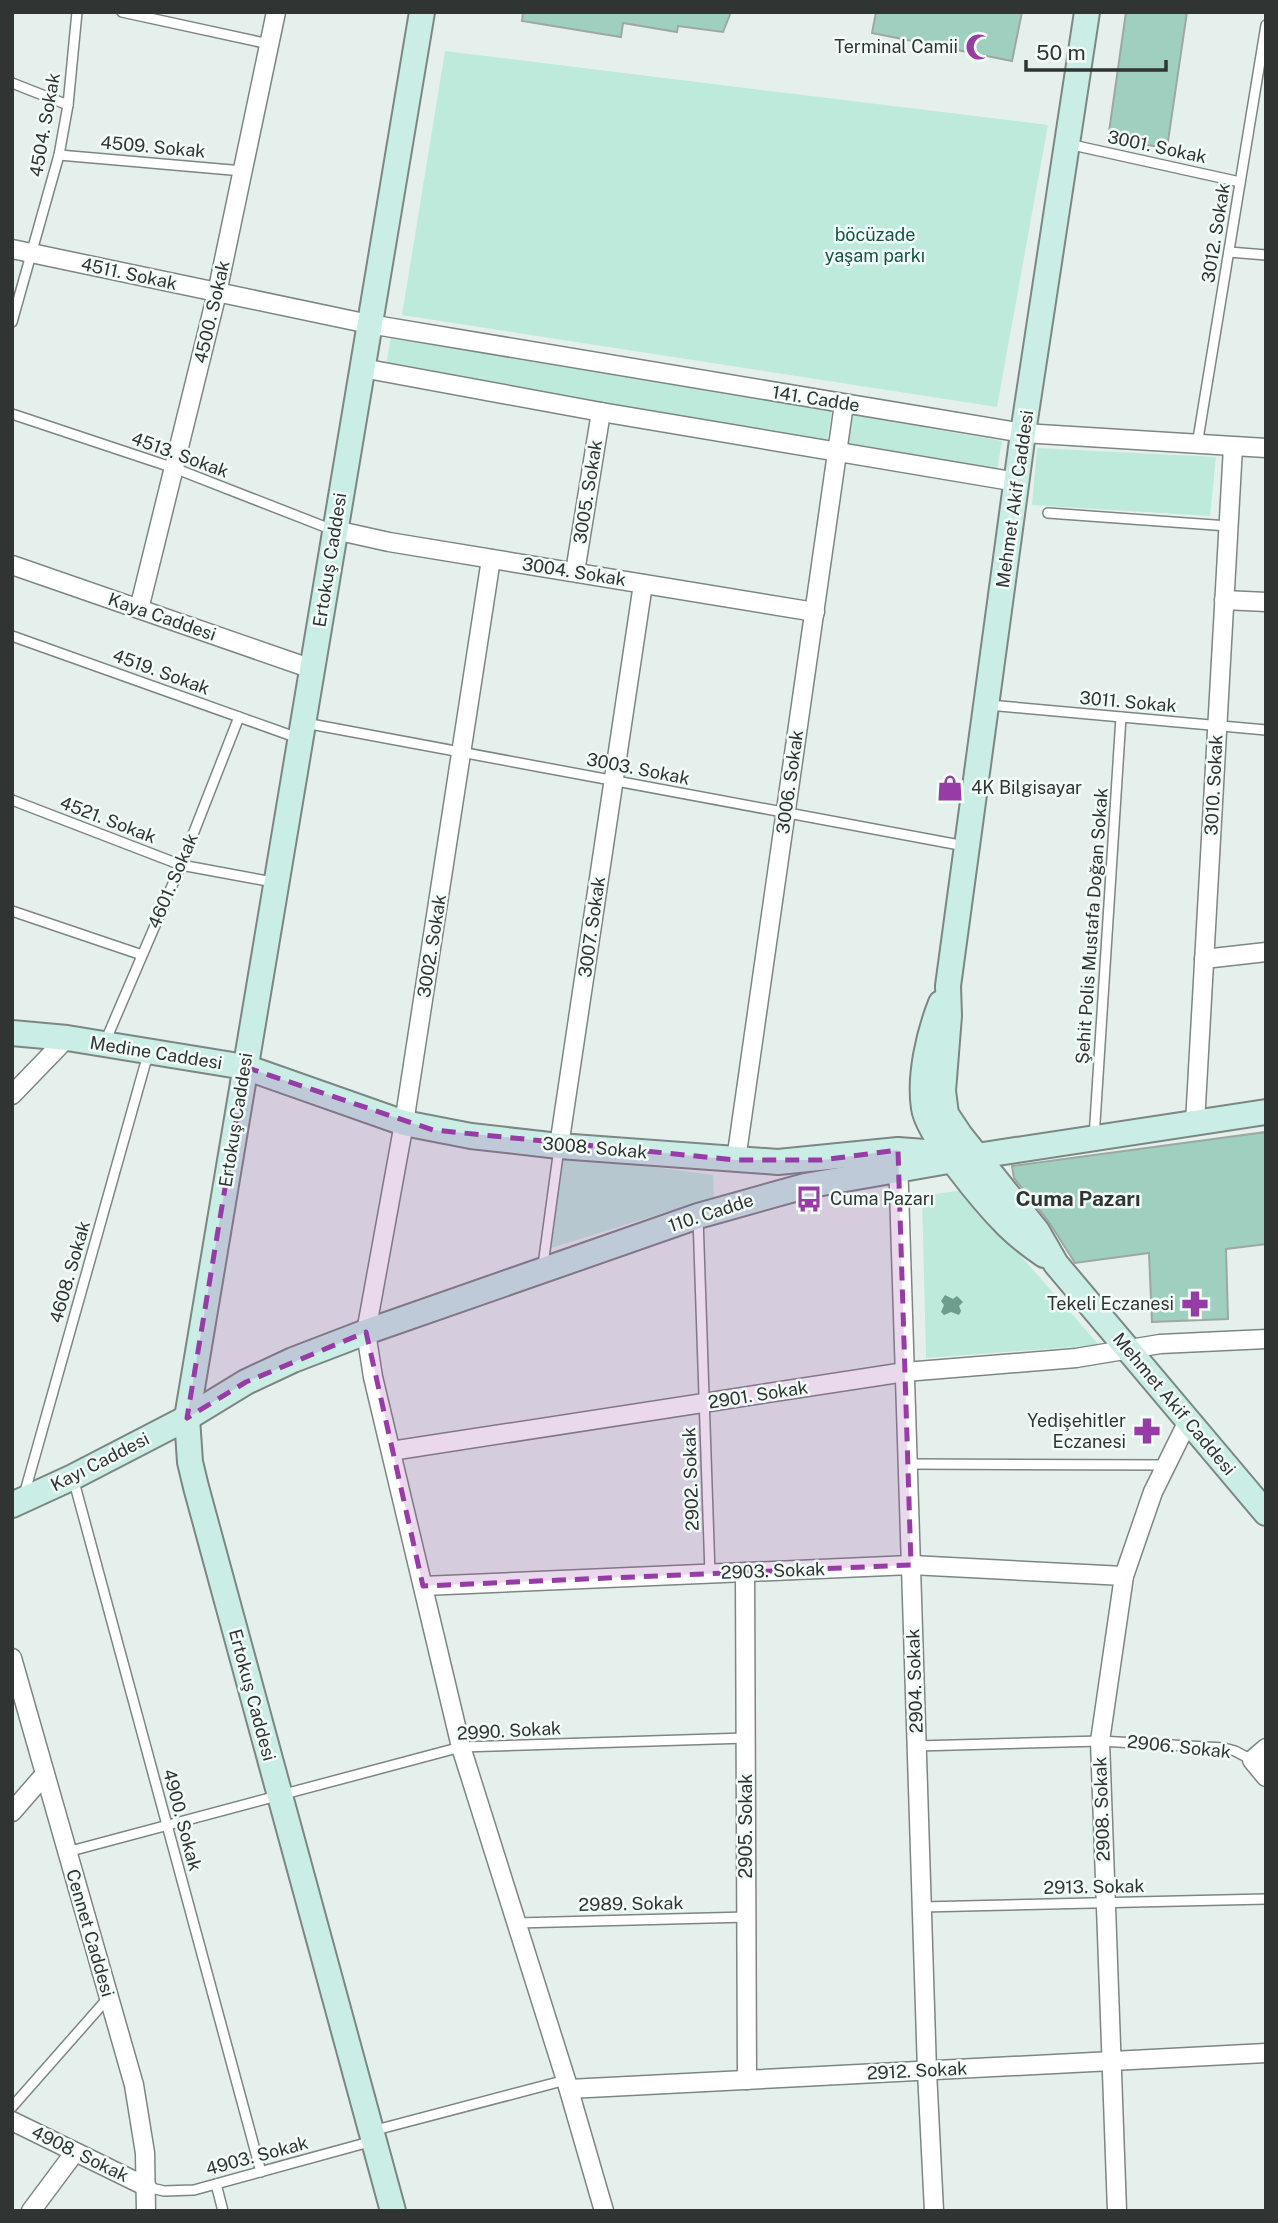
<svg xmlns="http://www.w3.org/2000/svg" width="1278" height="2223" viewBox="0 0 1278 2223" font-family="'Public Sans',sans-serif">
<rect width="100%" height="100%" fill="#e5f0ec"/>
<g fill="#beeadb">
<polygon points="445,51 1048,125 997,407 402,315"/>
<polygon points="391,336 832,411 827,441 386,366"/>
<polygon points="852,415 1002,441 997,471 847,445"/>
<polygon points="1037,448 1216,457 1210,516 1032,505"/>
<polygon points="563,1155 713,1175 714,1197 551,1248"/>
<polygon points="963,1190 1099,1345 926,1358 922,1196"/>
</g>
<polygon fill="#6d9d8d" points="945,1295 953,1299 957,1296 963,1302 959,1306 961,1311 959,1315 951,1312 944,1315 941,1312 944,1305 941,1301"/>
<g fill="#9fd0bf" stroke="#9da8a4" stroke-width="2">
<polygon points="523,12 731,12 723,32 678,26 677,32 623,23 621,37 522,21"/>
<polygon points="876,12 1022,12 1012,61 872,33"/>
<polygon points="1126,12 1187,12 1167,148 1108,139"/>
<polygon points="1266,1132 1266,1244 1226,1249 1228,1319 1152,1322 1149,1253 1075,1263 1049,1222 1014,1178 1012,1166"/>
</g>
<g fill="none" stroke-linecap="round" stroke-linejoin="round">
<g stroke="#7c8682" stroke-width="12">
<g id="lane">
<polyline points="122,12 269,44"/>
<polyline points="12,83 68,105"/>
<polyline points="1068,144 1240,182"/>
<polyline points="59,155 243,171"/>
<polyline points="1229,252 1266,255"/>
<polyline points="12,322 59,155 68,105 77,12"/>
<polyline points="12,414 174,468 333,530"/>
<polyline points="1197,445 1266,25"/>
<polyline points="1048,513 1228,526"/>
<polyline points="12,636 298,738"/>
<polyline points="989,705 1266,730"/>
<polyline points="305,723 965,846"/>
<polyline points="12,800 181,865 273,882"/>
<polyline points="12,911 142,955"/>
<polyline points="105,1042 181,865 239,717"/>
<polyline points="1094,1138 1121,717"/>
<polyline points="698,1217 710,1574"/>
<polyline points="543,1265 559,1148"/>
<polyline points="908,1464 1167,1465"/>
<polyline points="73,1478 261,2172"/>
<polyline points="24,1495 148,1054"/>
<polyline points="917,1746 1100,1741 1224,1748 1235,1751 1252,1760"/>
<polyline points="67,1852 461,1747 746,1738"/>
<polyline points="922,1907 1266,1899"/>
<polyline points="517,1923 747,1917"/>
<polyline points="12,2107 108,1998"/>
<polyline points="372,2131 566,2080"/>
<polyline points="216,2184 223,2211"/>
<polyline points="147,2187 164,2191 194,2190 373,2141"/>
</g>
</g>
<g stroke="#7c8682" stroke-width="21">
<g id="street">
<polyline points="12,249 369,324 1023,433 1266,448"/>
<polyline points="362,368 601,412 1017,482"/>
<polyline points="335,530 389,542 815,612"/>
<polyline points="491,559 404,1123 366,1332 373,1377 461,1747 566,2080 604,2211"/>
<polyline points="12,565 312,669"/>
<polyline points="575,572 601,412"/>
<polyline points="1224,600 1266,602"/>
<polyline points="139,609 217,293 276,12"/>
<polyline points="1204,959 1266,952"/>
<polyline points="12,1095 67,1038"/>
<polyline points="1195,1123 1233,447"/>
<polyline points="559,1146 643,584"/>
<polyline points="898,1158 927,2071 934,2211"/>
<polyline points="736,1160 844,404"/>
<polyline points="391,1451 905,1372 1076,1358 1160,1344 1266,1339"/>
<polyline points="745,1572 747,2080"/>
<polyline points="423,1586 911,1565 1124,1576"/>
<polyline points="12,1658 134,2085 145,2153 146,2211"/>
<polyline points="1266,1748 1252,1760 1266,1777"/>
<polyline points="12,1812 45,1774"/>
<polyline points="569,2089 1266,2053"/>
<polyline points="12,2121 147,2187"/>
<polyline points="31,2211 75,2152"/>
<polyline points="1117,2211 1100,1741 1124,1576 1153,1492 1188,1421"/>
</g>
</g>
<g stroke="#7c8682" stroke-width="28">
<g id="secondary">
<polyline points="1087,12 1023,433 948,986 949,1016 943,1091 946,1114 960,1135 1037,1231 1056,1264 1266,1513"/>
<path d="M941,1003C929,1033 919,1076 924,1108C927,1134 986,1204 1007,1225C1018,1236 1031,1246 1044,1255"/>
<polyline points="12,1033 67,1038 245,1067 404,1123 471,1136 559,1146 778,1162 898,1150 925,1152 943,1156"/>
<polyline points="12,1505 73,1477 187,1418 246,1382 293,1360 366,1332 698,1216 805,1186 977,1156 1266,1112"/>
<polyline points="393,2211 196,1487 190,1462 187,1418 422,12"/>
</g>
</g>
<use href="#lane" stroke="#fff" stroke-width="9"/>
<use href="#street" stroke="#fff" stroke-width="18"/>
<use href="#secondary" stroke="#caeee5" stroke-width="24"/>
</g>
<path fill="#973ba6" fill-opacity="0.2" stroke="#973ba6" stroke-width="5" stroke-dasharray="14 9" stroke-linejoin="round" d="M245,1067L433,1130L736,1160H822L898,1150L911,1565L423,1586L366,1332L246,1382L187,1418Z"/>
<defs>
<g id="mosque-bare" transform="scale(2.1)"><path d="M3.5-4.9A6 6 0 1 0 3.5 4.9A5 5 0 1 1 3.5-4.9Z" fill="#973ba6" stroke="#f2fdf9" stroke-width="2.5" paint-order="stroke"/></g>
<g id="shop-bare" transform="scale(2.1)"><path d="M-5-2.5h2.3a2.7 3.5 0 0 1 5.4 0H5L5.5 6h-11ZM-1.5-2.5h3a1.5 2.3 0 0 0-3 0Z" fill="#973ba6" stroke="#f2fdf9" stroke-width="2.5" paint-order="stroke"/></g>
<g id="bus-bare" transform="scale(2.1)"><path d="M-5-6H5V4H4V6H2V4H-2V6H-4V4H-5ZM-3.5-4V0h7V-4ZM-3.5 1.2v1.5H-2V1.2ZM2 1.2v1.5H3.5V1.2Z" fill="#973ba6" stroke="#f2fdf9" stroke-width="2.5" paint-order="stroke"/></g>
<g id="pharmacy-bare" transform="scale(2.1)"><path d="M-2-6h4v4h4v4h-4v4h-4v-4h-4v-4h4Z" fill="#973ba6" stroke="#f2fdf9" stroke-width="2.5" paint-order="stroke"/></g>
</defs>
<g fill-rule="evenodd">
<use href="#mosque-bare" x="979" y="47"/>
<use href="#shop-bare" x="950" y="788"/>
<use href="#bus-bare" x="809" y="1199"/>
<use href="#pharmacy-bare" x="1195" y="1304"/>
<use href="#pharmacy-bare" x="1147" y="1431"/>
</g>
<g text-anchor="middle" stroke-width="5" stroke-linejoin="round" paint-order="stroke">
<g font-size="18" fill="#303432" stroke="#f2fdf9" text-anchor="end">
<text x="958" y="53">Terminal Camii</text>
<text x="971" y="794" text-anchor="start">4K Bilgisayar</text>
<text x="830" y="1205" text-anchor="start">Cuma Pazarı</text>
<text x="1174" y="1310">Tekeli Eczanesi</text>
<text x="1126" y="1427">Yedişehitler<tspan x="1126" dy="21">Eczanesi</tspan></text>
</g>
<g font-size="18" fill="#303432" stroke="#f2fdf9">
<text transform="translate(45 125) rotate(-80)" y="6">4504. Sokak</text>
<text transform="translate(153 147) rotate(5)" y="6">4509. Sokak</text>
<text transform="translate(1157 147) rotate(12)" y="6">3001. Sokak</text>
<text transform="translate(1216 233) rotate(-81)" y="6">3012. Sokak</text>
<text transform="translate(129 274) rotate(12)" y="6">4511. Sokak</text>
<text transform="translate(212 312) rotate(-77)" y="6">4500. Sokak</text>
<text transform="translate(816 399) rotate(9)" y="6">141. Cadde</text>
<text transform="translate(180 455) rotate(20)" y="6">4513. Sokak</text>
<text transform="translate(588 492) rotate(-81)" y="6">3005. Sokak</text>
<text transform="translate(1015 499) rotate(-82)" y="6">Mehmet Akif Caddesi</text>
<text transform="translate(330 560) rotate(-81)" y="6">Ertokuş Caddesi</text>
<text transform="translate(574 572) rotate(9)" y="6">3004. Sokak</text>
<text transform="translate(162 617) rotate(19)" y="6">Kaya Caddesi</text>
<text transform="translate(161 672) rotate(20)" y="6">4519. Sokak</text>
<text transform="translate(1128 702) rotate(5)" y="6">3011. Sokak</text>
<text transform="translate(638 769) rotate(11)" y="6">3003. Sokak</text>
<text transform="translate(790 782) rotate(-82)" y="6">3006. Sokak</text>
<text transform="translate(1214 785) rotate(-87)" y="6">3010. Sokak</text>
<text transform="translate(108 820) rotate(21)" y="6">4521. Sokak</text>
<text transform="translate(173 881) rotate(-67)" y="6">4601. Sokak</text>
<text transform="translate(1092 926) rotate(-86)" y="6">Şehit Polis Mustafa Doğan Sokak</text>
<text transform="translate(592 927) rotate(-82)" y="6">3007. Sokak</text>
<text transform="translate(432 946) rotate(-81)" y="6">3002. Sokak</text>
<text transform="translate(156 1053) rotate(9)" y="6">Medine Caddesi</text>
<text transform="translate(236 1120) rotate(-81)" y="6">Ertokuş Caddesi</text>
<text transform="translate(595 1148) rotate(5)" y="6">3008. Sokak</text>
<text transform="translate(711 1213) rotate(-18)" y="6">110. Cadde</text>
<text transform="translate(70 1272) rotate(-74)" y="6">4608. Sokak</text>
<text transform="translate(758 1395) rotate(-9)" y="6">2901. Sokak</text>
<text transform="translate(1174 1404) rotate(50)" y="6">Mehmet Akif Caddesi</text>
<text transform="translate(100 1462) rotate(-27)" y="6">Kayı Caddesi</text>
<text transform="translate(691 1479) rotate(-92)" y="6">2902. Sokak</text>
<text transform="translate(773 1571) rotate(-2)" y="6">2903. Sokak</text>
<text transform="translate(915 1681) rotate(-92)" y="6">2904. Sokak</text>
<text transform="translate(252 1695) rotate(75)" y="6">Ertokuş Caddesi</text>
<text transform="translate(509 1731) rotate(-3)" y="6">2990. Sokak</text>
<text transform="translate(1179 1747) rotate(6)" y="6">2906. Sokak</text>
<text transform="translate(1102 1809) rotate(-92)" y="6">2908. Sokak</text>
<text transform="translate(182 1820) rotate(75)" y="6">4900. Sokak</text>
<text transform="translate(746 1826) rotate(-90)" y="6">2905. Sokak</text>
<text transform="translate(1094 1887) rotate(-1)" y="6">2913. Sokak</text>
<text transform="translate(631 1904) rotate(-1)" y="6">2989. Sokak</text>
<text transform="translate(90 1933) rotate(74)" y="6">Cennet Caddesi</text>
<text transform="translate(917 2071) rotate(-3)" y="6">2912. Sokak</text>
<text transform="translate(80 2154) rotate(26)" y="6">4908. Sokak</text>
<text transform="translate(257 2156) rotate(-15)" y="6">4903. Sokak</text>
</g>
<g font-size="18" fill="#125343" stroke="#f2fdf9">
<text x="875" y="241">böcüzade<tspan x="875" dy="21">yaşam parkı</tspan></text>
</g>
<g font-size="21" font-weight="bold" fill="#303432" stroke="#f2fdf9">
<text x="1078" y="1206">Cuma Pazarı</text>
</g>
</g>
<rect width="1278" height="2223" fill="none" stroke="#303432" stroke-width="28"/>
<path d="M1026 60v10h140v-10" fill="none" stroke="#303432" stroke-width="3.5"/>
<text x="1036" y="60" font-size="21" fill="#303432" stroke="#f2fdf9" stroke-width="5" paint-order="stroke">50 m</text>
</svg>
